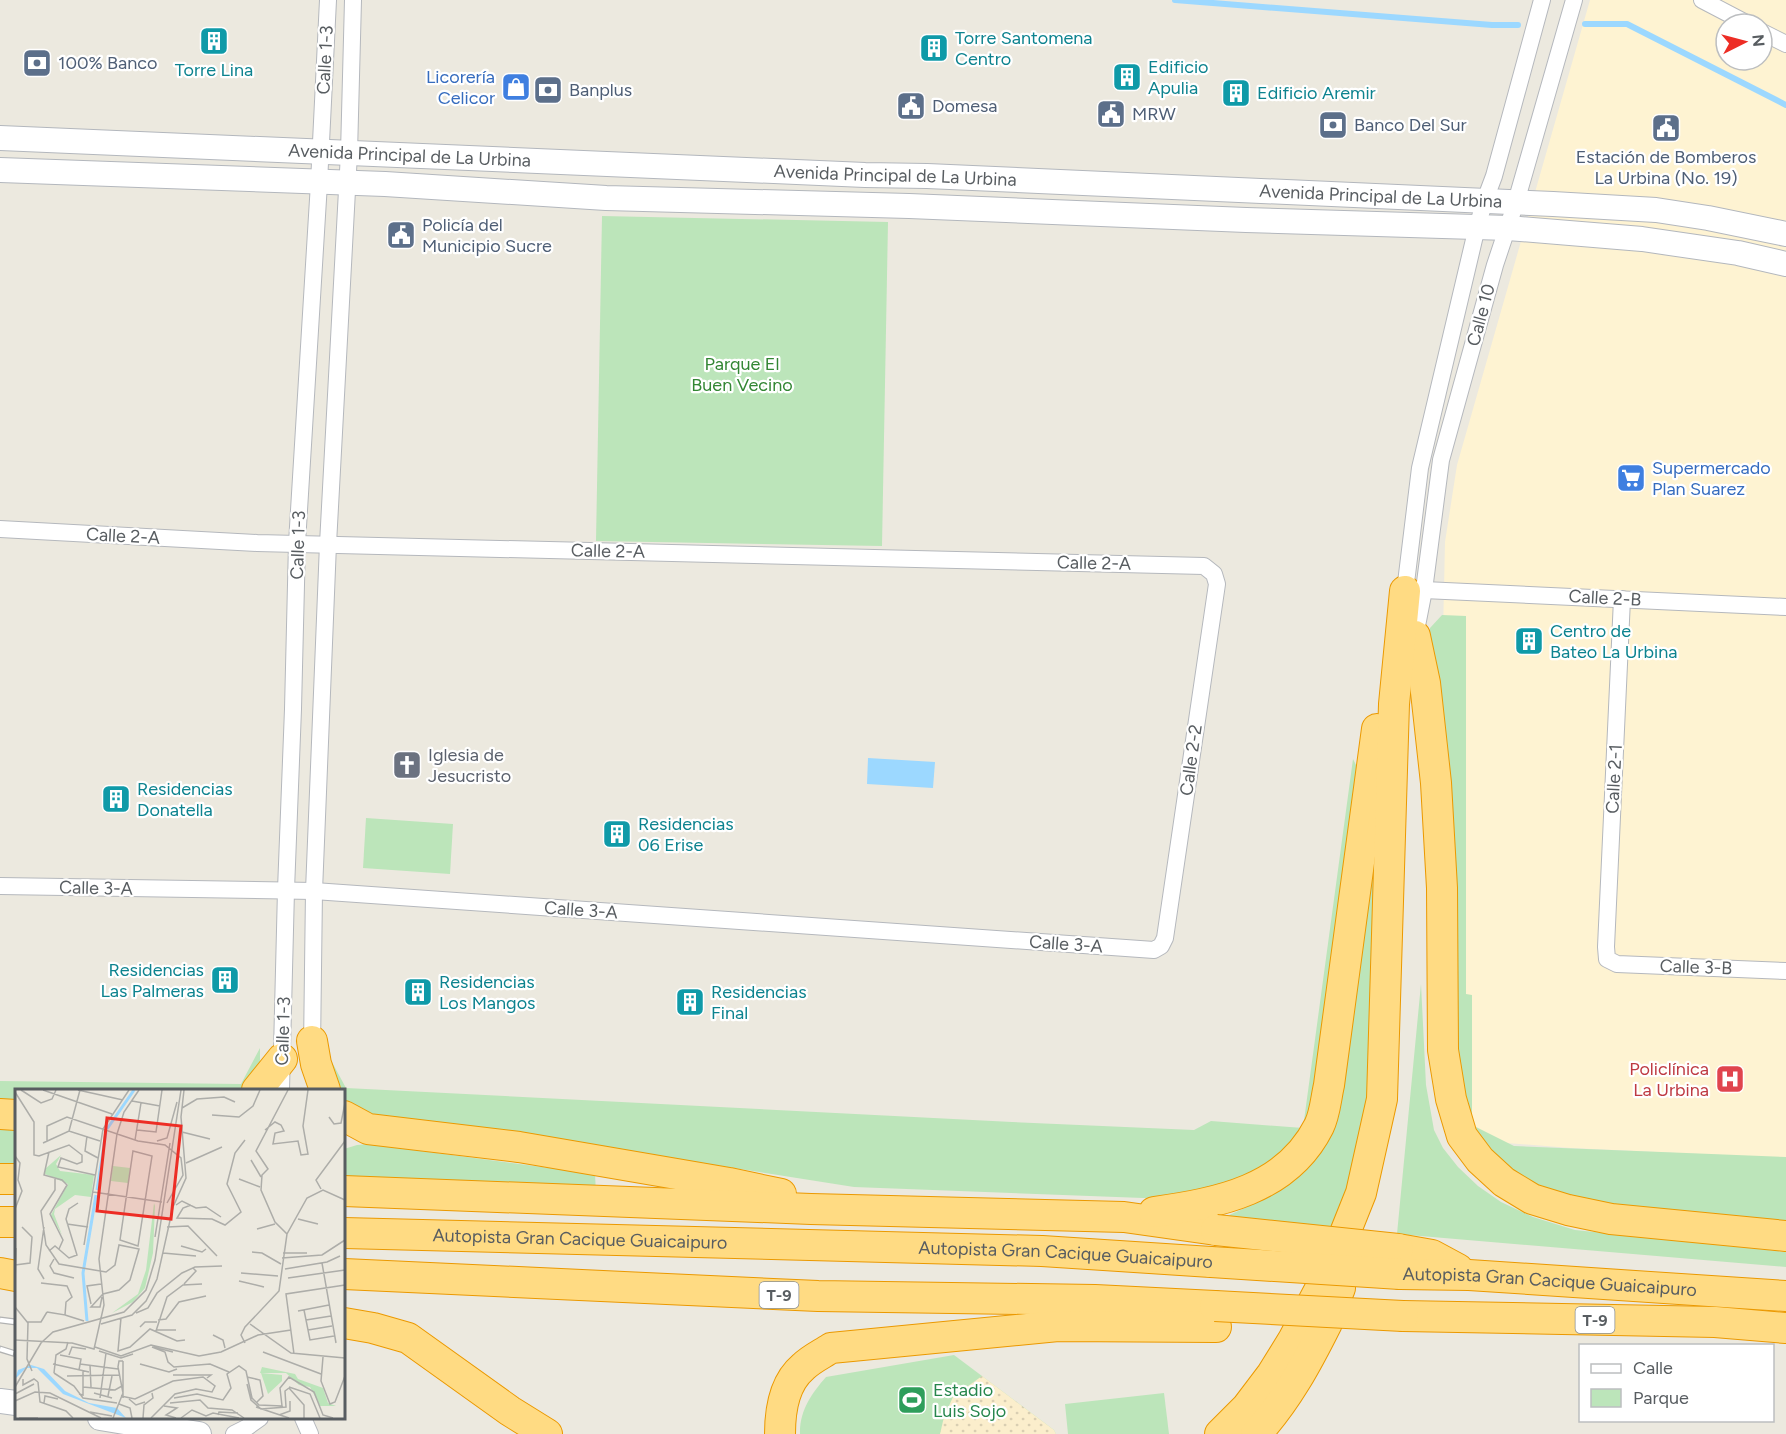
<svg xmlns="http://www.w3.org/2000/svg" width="1786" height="1434" viewBox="0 0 1786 1434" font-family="Figtree,sans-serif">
<defs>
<pattern id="sand-dots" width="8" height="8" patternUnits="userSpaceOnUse" patternTransform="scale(1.5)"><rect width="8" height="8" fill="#fbeecc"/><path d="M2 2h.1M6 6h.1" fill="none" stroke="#d9ceb2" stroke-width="1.8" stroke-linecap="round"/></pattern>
</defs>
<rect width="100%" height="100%" fill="#ece9df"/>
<path fill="#fef3d2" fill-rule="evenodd" d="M1590,0H1786V1158L1571,1148L1468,1140L1443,634L1445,542L1457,465ZM1726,24H1762V60H1726Z"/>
<g fill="#bce5ba">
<polygon points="602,216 888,222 882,546 596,541"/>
<polygon points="1442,615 1466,616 1466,994 1472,995 1472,1125 1514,1146 1786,1157 1786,1228 1664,1216 1541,1193 1513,1175 1472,1137 1455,1080 1429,648 1430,628"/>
<polygon points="1384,736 1376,1065 1339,1227 1220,1219 1245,1208 1268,1195 1300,1166"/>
<polygon points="1353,759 1358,769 1315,1118 1260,1176 1170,1199 854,1187 461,1125 421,1122 357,1114 344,1104 344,1090 336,1090 327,1053 346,1088 1012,1122 1194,1130 1211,1121 1303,1128"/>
<polygon points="366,818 453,824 450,874 363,868"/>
<polygon points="1421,984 1426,1085 1434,1130 1443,1148 1458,1167 1478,1186 1501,1202 1533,1217 1575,1230 1786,1252 1786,1267 1397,1234"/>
<polygon points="260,1048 260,1068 248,1090 16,1090 16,1102 0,1102 0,1081 241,1084"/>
<polygon points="0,1126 16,1126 16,1166 0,1165"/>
<polygon points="369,1144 595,1174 596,1193 344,1184 344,1149 357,1145"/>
<path d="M954,1355L1054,1430L1056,1434H800C799,1411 812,1393 826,1377Z"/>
<polygon points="1164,1393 1169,1434 1068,1434 1065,1404"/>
</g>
<polygon fill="url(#sand-dots)" points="982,1376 1054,1430 1056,1434 940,1434 944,1417 953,1397"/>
<polygon fill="#9cd8ff" points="868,758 935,762 933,788 867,784"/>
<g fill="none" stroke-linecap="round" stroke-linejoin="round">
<g stroke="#9cd8ff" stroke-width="6">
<polyline points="1175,0 1492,25 1518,25"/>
<polyline points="1585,24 1627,24 1786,105"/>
</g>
<g stroke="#b5b8bd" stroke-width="18">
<g id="street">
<polyline points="1702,0 1748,24"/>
<polyline points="1762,32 1786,44"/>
<polyline points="0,529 257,543 1204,566 1214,574 1217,584 1165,938 1161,946 1154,950 314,891 0,886"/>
<polyline points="1424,590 1786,607"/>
<polyline points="1405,591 1420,468 1477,227 1485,200 1494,176 1542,0"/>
<polyline points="1622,599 1606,947 1607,959 1617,964 1786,971"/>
<polyline points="1415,636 1424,590 1441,460 1495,265 1516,202 1574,0"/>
<polyline points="312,1048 314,891 328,544 349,153 353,0"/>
<polyline points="281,1090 286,890 293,709 297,543 319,183 328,0"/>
<polyline points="303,1418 310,1434"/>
<polyline points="234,1434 246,1428 260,1418"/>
</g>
</g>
<g stroke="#b3b7bd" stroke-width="26">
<g id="secondary">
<path id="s1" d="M0,138L865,175L927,176L1553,204L1656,210L1708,218L1786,234"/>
<polyline points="0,170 385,184 606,198 909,206 1246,220 1508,228 1642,239 1738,253 1786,264"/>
<polyline points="0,1401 16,1403"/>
<polyline points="100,1418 199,1434"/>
</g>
</g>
<g stroke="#eb9900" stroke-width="32">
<g id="highway">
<polyline points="1415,636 1425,683 1436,783 1442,888 1443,1050 1451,1099 1462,1136 1480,1160 1504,1182 1532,1199 1568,1210 1611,1219 1786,1236"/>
<polyline points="312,1041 316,1064 325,1090"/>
<polyline points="257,1090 282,1059"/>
<polyline points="0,1114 16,1115"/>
<polyline points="344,1116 368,1129 519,1147 729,1183 781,1194"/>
<polyline points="0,1179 16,1179"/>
<polyline points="344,1191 811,1209 1124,1217 1216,1230"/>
<path d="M1154,1212C1218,1203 1287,1190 1319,1126C1325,1114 1326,1098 1329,1085L1377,729"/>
<polyline points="0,1222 16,1222"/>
<path id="s2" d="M344,1233L1042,1251L1211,1262"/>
<polyline points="1398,1249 1432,1255 1458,1269"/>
<polyline points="0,1273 16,1276"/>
<polyline points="344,1274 818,1296 1095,1300 1215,1306"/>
<path id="s3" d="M1400,1274L1469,1275L1786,1296"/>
<polyline points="1403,1316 1715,1322 1786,1328"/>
<polyline points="344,1323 373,1328 408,1338 510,1411 547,1434"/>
<path d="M780,1434C780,1410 784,1383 803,1367C811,1359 822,1354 831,1348L1058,1326L1216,1327"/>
<polyline points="1220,1434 1247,1407 1272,1374 1293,1340 1331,1268 1361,1193 1382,1099 1394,704 1405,591"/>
<path d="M1256,1434C1286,1402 1307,1363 1327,1323C1332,1312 1335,1300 1340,1288"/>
</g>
</g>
<use href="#street" stroke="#fff" stroke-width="16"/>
<use href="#secondary" stroke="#fff" stroke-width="24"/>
<use href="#highway" stroke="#ffdb83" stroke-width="30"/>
<g stroke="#b1b2b2" stroke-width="7">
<g id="rail">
<polyline points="0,1320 16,1322"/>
<polyline points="0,1349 16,1354"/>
</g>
</g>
<use href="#rail" stroke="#fff" stroke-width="4.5" stroke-dasharray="14" stroke-linecap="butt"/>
<g stroke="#eb9900" stroke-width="32" stroke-linecap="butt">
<g id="highway-bridge">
<polyline points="1216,1230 1398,1249"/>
<polyline points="1211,1262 1400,1274"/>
<polyline points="1215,1306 1403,1316"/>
</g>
</g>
<use href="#highway-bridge" stroke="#ffdb83" stroke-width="30"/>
</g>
<defs>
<g id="building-square" transform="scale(1.5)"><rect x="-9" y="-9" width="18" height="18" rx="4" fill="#0f9aa8" stroke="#fff"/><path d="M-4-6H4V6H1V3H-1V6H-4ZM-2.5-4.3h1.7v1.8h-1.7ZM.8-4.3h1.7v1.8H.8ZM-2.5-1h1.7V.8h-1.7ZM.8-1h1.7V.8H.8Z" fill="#fff"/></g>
<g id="bank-square" transform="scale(1.5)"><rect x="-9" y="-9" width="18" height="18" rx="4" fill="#5c6f8a" stroke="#fff"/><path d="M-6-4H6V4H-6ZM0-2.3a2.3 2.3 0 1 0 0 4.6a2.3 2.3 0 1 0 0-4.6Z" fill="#fff"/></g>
<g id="shop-square" transform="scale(1.5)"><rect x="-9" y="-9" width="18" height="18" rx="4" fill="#3f7fe0" stroke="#fff"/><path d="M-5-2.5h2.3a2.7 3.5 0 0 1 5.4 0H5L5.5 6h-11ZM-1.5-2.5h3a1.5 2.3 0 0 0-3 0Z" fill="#fff"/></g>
<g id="civic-square" transform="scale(1.5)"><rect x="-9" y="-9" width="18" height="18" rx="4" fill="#5c6f8a" stroke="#fff"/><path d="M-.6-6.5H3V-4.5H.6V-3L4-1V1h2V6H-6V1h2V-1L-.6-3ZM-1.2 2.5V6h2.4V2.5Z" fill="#fff"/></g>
<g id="supermarket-square" transform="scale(1.5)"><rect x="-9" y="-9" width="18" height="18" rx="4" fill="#3f7fe0" stroke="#fff"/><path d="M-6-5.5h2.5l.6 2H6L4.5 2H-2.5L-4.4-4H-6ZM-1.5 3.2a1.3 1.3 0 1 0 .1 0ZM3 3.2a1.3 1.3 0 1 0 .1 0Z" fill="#fff"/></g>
<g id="church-square" transform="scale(1.5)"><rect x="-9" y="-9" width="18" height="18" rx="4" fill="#6b7280" stroke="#fff"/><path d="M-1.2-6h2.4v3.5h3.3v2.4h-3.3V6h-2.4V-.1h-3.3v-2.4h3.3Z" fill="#fff"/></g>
<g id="hospital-square" transform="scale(1.5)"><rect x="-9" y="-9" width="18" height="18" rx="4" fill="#e0444e" stroke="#fff"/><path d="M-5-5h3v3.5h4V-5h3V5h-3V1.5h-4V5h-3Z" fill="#fff"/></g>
<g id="stadium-square" transform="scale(1.5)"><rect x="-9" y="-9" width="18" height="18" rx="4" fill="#2e9e5b" stroke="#fff"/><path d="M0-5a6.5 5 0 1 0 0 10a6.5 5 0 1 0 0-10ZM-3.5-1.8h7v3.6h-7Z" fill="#fff"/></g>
</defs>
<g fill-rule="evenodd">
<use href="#building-square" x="214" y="41"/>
<use href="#building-square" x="934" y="48"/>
<use href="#bank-square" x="37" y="63"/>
<use href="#building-square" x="1127" y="77"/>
<use href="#shop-square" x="516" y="87"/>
<use href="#bank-square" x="548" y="90"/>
<use href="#building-square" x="1236" y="93"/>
<use href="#civic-square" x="911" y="106"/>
<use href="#civic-square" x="1111" y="114"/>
<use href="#bank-square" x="1333" y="125"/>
<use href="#civic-square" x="1666" y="128"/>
<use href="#civic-square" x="401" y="235"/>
<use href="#supermarket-square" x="1631" y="478"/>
<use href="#building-square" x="1529" y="641"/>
<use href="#church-square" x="407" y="765"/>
<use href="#building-square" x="116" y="799"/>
<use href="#building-square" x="617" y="834"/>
<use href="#building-square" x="225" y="980"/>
<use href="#building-square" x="418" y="992"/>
<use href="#building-square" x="690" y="1002"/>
<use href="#hospital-square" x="1730" y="1079"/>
<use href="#stadium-square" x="912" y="1400"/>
</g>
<g text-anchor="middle" stroke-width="4.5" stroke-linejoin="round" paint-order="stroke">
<g fill="#fff" stroke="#8a8e90" stroke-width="1.5">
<rect x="759.5" y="1282" width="39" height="26" rx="4.5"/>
<rect x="1575.5" y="1307" width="39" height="26" rx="4.5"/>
</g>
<g font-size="16" font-weight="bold" fill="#585d61">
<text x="779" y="1301">T-9</text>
<text x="1595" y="1326">T-9</text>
</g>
<g font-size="18" fill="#0d838f" stroke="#fff" text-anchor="start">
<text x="955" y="44">Torre Santomena<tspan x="955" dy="21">Centro</tspan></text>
<text x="1148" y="73">Edificio<tspan x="1148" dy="21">Apulia</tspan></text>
<text x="214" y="76" text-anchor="middle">Torre Lina</text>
<text x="1257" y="99">Edificio Aremir</text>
<text x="1550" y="637">Centro de<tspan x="1550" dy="21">Bateo La Urbina</tspan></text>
<text x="137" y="795">Residencias<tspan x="137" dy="21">Donatella</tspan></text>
<text x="638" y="830">Residencias<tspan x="638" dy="21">06 Erise</tspan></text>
<text x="204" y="976" text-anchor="end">Residencias<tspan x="204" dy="21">Las Palmeras</tspan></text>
<text x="439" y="988">Residencias<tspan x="439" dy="21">Los Mangos</tspan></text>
<text x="711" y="998">Residencias<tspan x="711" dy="21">Final</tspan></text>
</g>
<g font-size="18" fill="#585d61" stroke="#fff">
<text transform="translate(325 60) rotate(-87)" y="6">Calle 1-3</text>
<text dy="6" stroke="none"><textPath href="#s1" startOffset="410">Avenida Principal de La Urbina</textPath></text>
<text dy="6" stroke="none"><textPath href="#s1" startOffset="896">Avenida Principal de La Urbina</textPath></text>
<text dy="6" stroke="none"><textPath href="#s1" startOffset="1382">Avenida Principal de La Urbina</textPath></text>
<text transform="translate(1481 315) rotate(-75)" y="6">Calle 10</text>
<text transform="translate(123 536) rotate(3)" y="6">Calle 2-A</text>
<text transform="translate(298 545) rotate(-88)" y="6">Calle 1-3</text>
<text transform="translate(608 551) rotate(1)" y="6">Calle 2-A</text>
<text transform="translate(1094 563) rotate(1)" y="6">Calle 2-A</text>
<text transform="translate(1605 598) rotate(3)" y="6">Calle 2-B</text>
<text transform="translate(1191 760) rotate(-82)" y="6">Calle 2-2</text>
<text transform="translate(1614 779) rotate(-87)" y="6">Calle 2-1</text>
<text transform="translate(96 888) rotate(1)" y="6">Calle 3-A</text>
<text transform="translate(581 910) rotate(4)" y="6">Calle 3-A</text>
<text transform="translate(1066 944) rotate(4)" y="6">Calle 3-A</text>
<text transform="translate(1696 967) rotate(2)" y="6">Calle 3-B</text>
<text transform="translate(283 1031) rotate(-88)" y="6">Calle 1-3</text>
<text dy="6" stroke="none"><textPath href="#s2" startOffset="236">Autopista Gran Cacique Guaicaipuro</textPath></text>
<text dy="6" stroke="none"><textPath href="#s2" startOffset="722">Autopista Gran Cacique Guaicaipuro</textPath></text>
<text dy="6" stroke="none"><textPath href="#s3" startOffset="150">Autopista Gran Cacique Guaicaipuro</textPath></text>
</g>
<g font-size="18" fill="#4e5e75" stroke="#fff" text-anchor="start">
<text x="58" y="69">100% Banco</text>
<text x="569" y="96">Banplus</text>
<text x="932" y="112">Domesa</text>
<text x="1132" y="120">MRW</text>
<text x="1354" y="131">Banco Del Sur</text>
<text x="1666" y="163" text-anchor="middle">Estación de Bomberos<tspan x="1666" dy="21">La Urbina (No. 19)</tspan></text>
<text x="422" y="231">Policía del<tspan x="422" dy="21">Municipio Sucre</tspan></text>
</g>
<g font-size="18" fill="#366cbe" stroke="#fff" text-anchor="end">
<text x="495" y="83">Licorería<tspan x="495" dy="21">Celicor</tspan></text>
<text x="1652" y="474" text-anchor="start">Supermercado<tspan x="1652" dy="21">Plan Suarez</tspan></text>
</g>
<g font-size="18" fill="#328633" stroke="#fff">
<text x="742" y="370">Parque El<tspan x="742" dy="21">Buen Vecino</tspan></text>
</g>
<g font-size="18" fill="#5b616d" stroke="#fff" text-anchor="start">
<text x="428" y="761">Iglesia de<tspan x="428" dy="21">Jesucristo</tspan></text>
</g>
<g font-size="18" fill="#be3a42" stroke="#fff" text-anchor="end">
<text x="1709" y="1075">Policlínica<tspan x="1709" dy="21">La Urbina</tspan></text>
</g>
<g font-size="18" fill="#27864d" stroke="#fff" text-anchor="start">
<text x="933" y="1396">Estadio<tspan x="933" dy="21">Luis Sojo</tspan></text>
</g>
</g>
<g transform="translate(15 1089)">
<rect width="330" height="330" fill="#ece9df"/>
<path d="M46,66L41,75L45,82L79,86L76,108L60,106L40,120L39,125L47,146L36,126L53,95L30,85V80ZM98,77L115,79L113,94L96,92ZM139,114L140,117L138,164L130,199L118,213L97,224L123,205L131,181ZM246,284L267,286V292L253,305Z" fill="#bce5ba"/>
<path d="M247,278L280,285L283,290L308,299L313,314L321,317H305L295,298L284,296L271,284H245Z" fill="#bce5ba"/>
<path d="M16,276L29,280L50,302L74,314L102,319L111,329L48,305L22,279H11L0,290L3,281Z" fill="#9cd8ff"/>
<path fill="none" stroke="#9cd8ff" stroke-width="3" d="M92,40L119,1M82,101L91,43M72,232L68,184L81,106"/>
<path fill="none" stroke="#adada9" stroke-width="1.5" d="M6,1L26,14L37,10L41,1M28,1L97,25M63,1L108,11M0,3L19,33V66L24,67L54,56L67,66V73L62,75L46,69L43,78L80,86M117,12L145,17M167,19L182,10L209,8L220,13M197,26L224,28L238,17L245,1M314,28L319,35L326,34L330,14M122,41L141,43L147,1M250,41L260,33L266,36L269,42L260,44L258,55L283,52L286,66L293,65L288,37L293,1M54,42L65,1M167,43L195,50M72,47L70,62L83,69M120,51L126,14M32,52V37L52,28L123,52M123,52L150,56L166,69L168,86L152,114M142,52L152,49L162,13M28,54L54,42L85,52M118,62L137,67L123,157L105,151ZM34,63L29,86L47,91L52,96L35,125L48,151L44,160M0,67L5,74L3,91L7,102L0,120M236,71L246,88M171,74L207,58M40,90V101L26,122L31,156L44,175L91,183L100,176L104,156L124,160L115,191L104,201L88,205L76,218H85L87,208M224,90L245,98M306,100L301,91L330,52M78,103L147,113M161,116L167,112L181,119L191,118L206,128M176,116L168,119L162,129L197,130L210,136L226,123L212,95L220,64L230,51M283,130L303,135M52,135L73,138M29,138L23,180L29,190M152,138L173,137L202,167M242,140L260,135M272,145L260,133L246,101L247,86L253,80L241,62L273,1M140,148L155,54M69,156L88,40L114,1M166,157L187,163L191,160M34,162L40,157L54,169L62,166L51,130L54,120L63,114M237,163L247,164L266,175M148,164L181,167M268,164H292M267,169L307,166L330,151M39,170L35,177L39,184L59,189M307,174L321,254M0,176L15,174L17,148L7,138M270,180L312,173L325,167M226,184L263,187M273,189L330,181M224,192L249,198M26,194L52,197L57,208L51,213L50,226L32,223M0,195L1,159M169,195L181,182L178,179M76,215L72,197L86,195M0,218L13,234L12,270L17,282M289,221L295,251L319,247M283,222L314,216M121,224L133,219L142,204L167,184L180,178L207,177M50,226L69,232M106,229L103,262L115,258L135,240L162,252L170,251M143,231L151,230L164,213L191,207M291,231L316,227M12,233H26L32,223M86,235L117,226L131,212L142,190L158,118L171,89L166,28L169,1M235,235L276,264L330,269M125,238L130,233H142M142,241H161M293,241L317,237M141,242L152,208L168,196L187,195M198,246L208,251L210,259M0,251L57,254L79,260L89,216L84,170L102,45L109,23L124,1M230,254L226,246L230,238L264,202L272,145L292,109L308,101L330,111M80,258L106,267L136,256L184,267L206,263L243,246L276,241M137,258L150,263L153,273L159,278L195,275L214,283M138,258L158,263M84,262L106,269L118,265M248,263L306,285M279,265L271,205L330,196M45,266L66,270L64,281M54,266L57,258L71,260M308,268L306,292L315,315L320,313L330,287M38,275L74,283M65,275L103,280M125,275L154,283L162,280M75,276L76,298M39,284L59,297L68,309L102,314M39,284L41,266L51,260L53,253M158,286H196L192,289M52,287L104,286M232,288L245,291L248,307L242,313M8,290V296L19,290L23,293M23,293L25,313L51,322L58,329M232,295L236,311L246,320L271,318L270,302L274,299M0,298L26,254L38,243L109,223L131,201L140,171L166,1M68,298L100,301L107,297M274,298L295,305L305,329M274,299L289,316V329M79,304L97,309M0,305L19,295M64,305L68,306V282M93,307L97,287M106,307L120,310L158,292L188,288L200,297L197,303L181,300L160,305L136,329M85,309L91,264M108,309V272M159,309L182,305L208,311L216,299L212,285L224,277L231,282L237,309L244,316L267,317L265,299L274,288L299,303L308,326L318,329M114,310L121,316L130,313M0,312L20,303L35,304L86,329M29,314L30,307L43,310M155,314L185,311L193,319L217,321L229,329M104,315L115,319L117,329M149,317L162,319L151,326L161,329M241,318L274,329M75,323L97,327M203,326L204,323L223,324M264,326L275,322V312M4,329H23M98,329L108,304L103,278L104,272H108M128,329L129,316L138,309L137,304M166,329L177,321L191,327L198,324L224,329"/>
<path fill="#ed2d25" fill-opacity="0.15" stroke="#ed2d25" stroke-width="3" d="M92,29L166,37L156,130L82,122Z"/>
<rect width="330" height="330" fill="none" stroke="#585d61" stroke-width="3"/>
</g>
<rect x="1579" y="1344" width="195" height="78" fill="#ffffff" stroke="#bcbec0" stroke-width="1.5"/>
<rect x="1591" y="1364" width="30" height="9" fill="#ffffff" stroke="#bcbec0" stroke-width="1.5"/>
<text x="1633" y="1374" font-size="18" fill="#585d61">Calle</text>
<rect x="1591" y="1389" width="30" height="18" fill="#bce5ba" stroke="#bcbec0" stroke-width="1.5"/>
<text x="1633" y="1404" font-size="18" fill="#585d61">Parque</text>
<g transform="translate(1744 42) rotate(84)"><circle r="28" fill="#ffffff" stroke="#bcbec0" stroke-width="1.5"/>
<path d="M0-4.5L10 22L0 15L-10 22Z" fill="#ed2d25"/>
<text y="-9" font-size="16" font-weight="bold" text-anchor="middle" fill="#585d61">N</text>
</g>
</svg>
